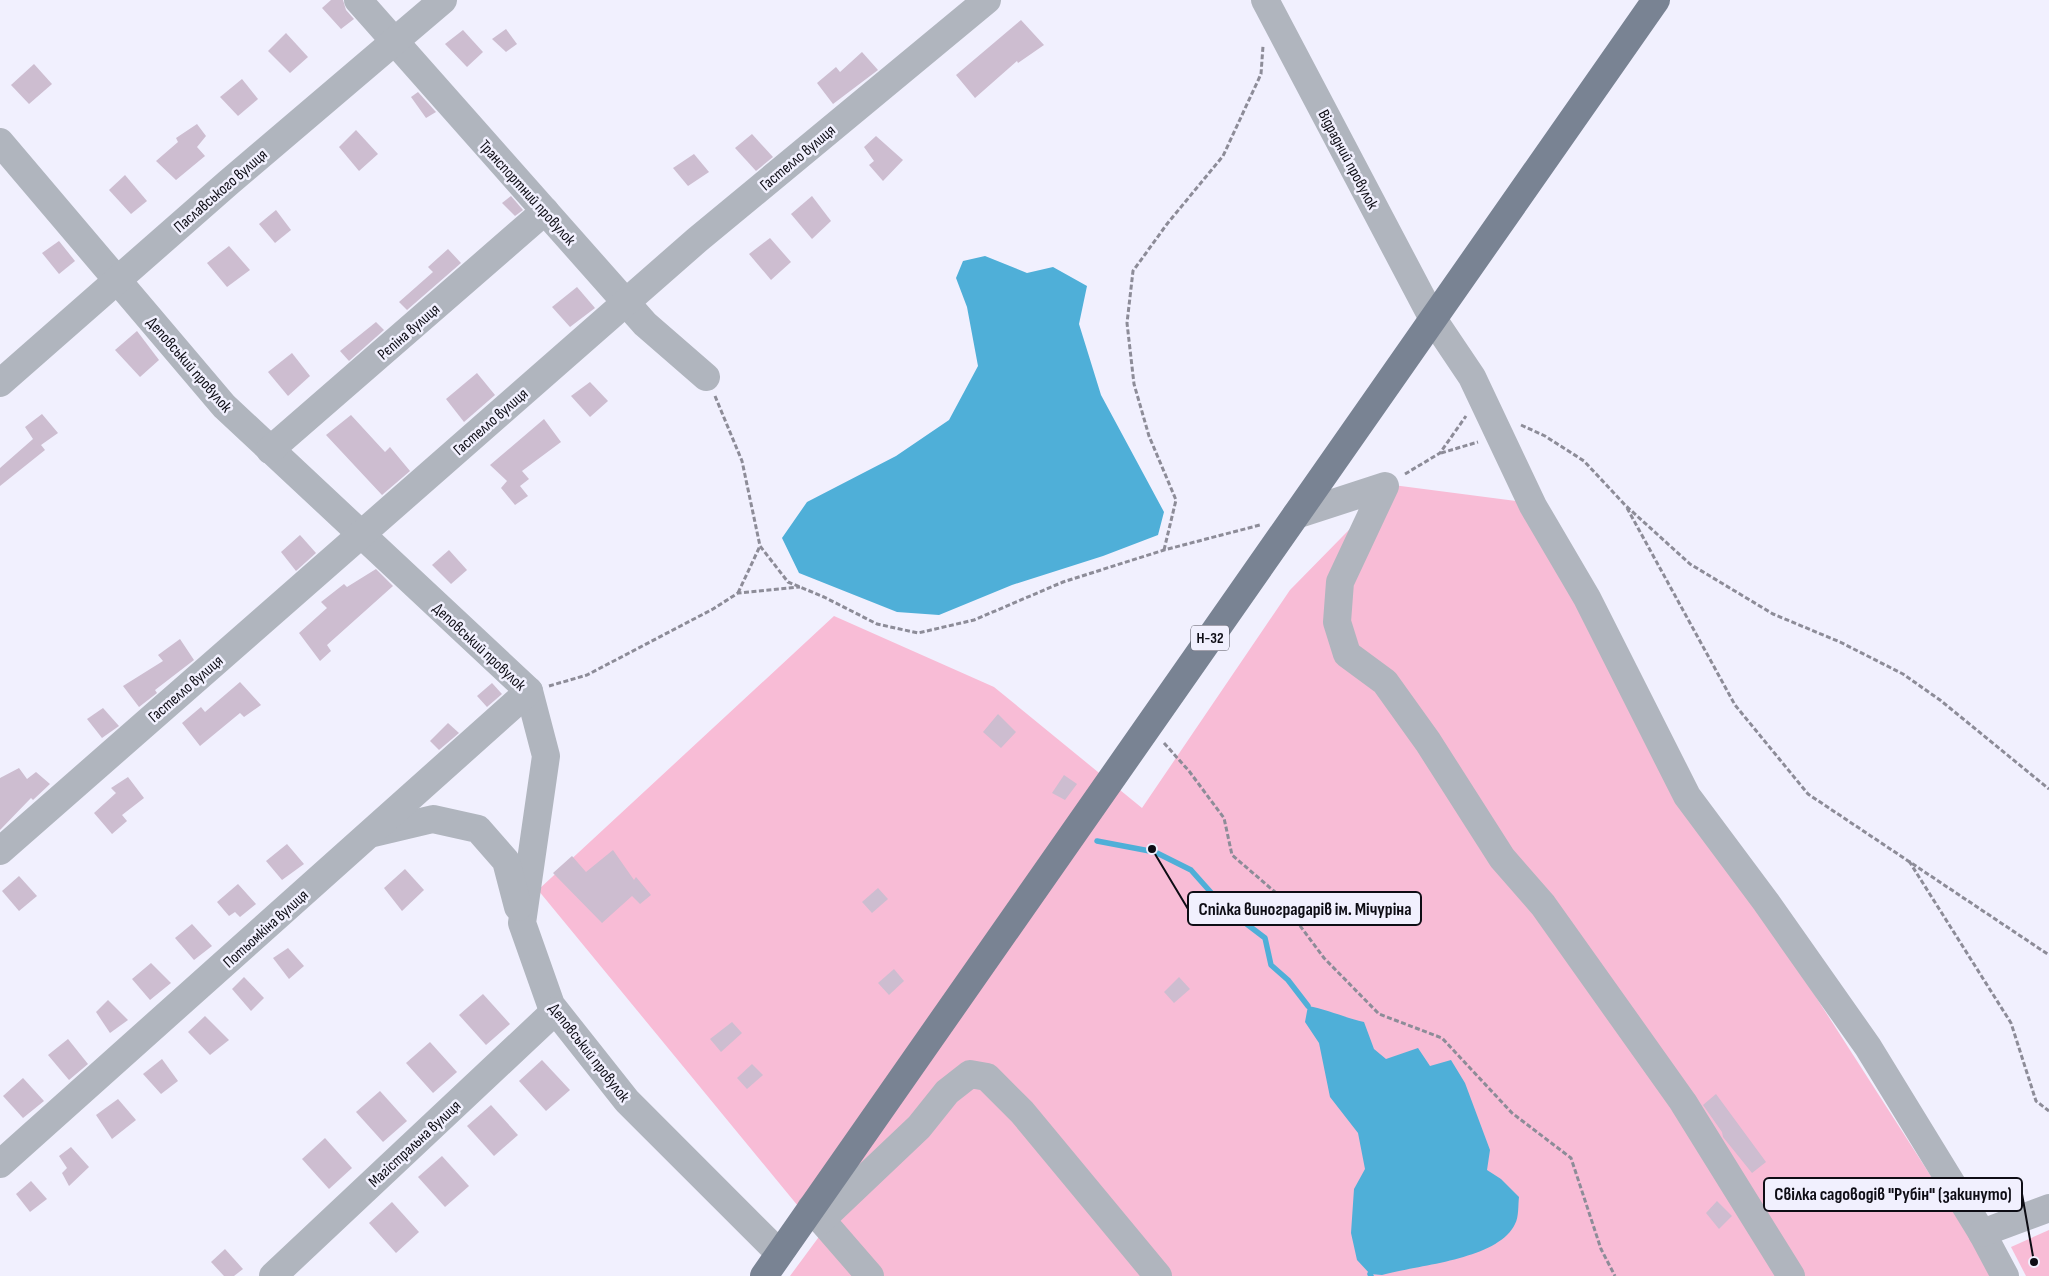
<svg xmlns="http://www.w3.org/2000/svg" width="2049" height="1276" viewBox="0 0 2049 1276" font-family="'Sofia Sans Condensed',sans-serif">
<rect width="100%" height="100%" fill="#f1f0fe"/>
<g fill="#f8bcd6">
<polygon points="1393,485 1516,501 1687,796 1977,1248 1993,1276 790,1276 821,1234 538,890 834,616 994,687 1142,808 1290,590"/>
<polygon points="2049,1230 2049,1276 2026,1276 2011,1247"/>
</g>
<g fill="#4fafd8">
<polygon points="985,256 1027,273 1053,267 1087,286 1079,324 1101,395 1164,512 1158,535 1103,556 1012,585 939,615 897,612 799,573 782,538 807,502 896,456 949,420 978,366 967,307 956,278 963,261"/>
<path d="M1308,1006C1327,1009 1345,1018 1364,1022L1374,1049L1386,1059L1418,1048L1430,1066L1451,1060L1465,1083L1490,1150L1487,1170L1501,1179L1519,1197C1518,1205 1519,1217 1515,1224C1498,1260 1417,1265 1382,1275L1370,1274L1357,1260L1351,1233L1354,1189L1365,1169L1358,1133L1330,1097L1319,1043L1305,1022Z"/>
</g>
<g fill="none" stroke-linecap="round" stroke-linejoin="round">
<g stroke="#4fafd8" stroke-width="5.5">
<polyline points="1097,841 1155,852 1191,870 1223,906 1265,938 1271,965 1288,980 1308,1006"/>
<polyline points="1370,1274 1371,1276"/>
</g>
</g>
<g fill="#cdbdd0">
<polygon points="331,0 343,0 346,10 354,19 341,29 322,8"/>
<polygon points="1021,20 1044,45 1018,63 1017,61 975,98 956,75"/>
<polygon points="506,29 517,44 506,52 492,39"/>
<polygon points="463,30 483,52 467,67 445,44"/>
<polygon points="286,33 308,57 290,73 268,51"/>
<polygon points="862,52 878,70 833,104 817,83 836,67 840,72"/>
<polygon points="34,64 52,84 29,104 11,85"/>
<polygon points="242,79 258,99 238,116 220,97"/>
<polygon points="418,92 436,112 426,118 411,97"/>
<polygon points="197,124 206,136 197,147 205,156 176,180 156,161 178,142 176,138"/>
<polygon points="356,130 378,154 359,171 339,147"/>
<polygon points="752,134 773,157 756,171 735,148"/>
<polygon points="876,136 903,160 883,181 869,165 874,161 864,147"/>
<polygon points="694,154 709,172 688,186 673,168"/>
<polygon points="125,175 147,201 131,214 109,190"/>
<polygon points="511,196 523,210 515,216 502,203"/>
<polygon points="812,196 831,221 812,239 791,214"/>
<polygon points="276,210 291,230 275,243 259,224"/>
<polygon points="770,238 791,262 771,280 749,254"/>
<polygon points="59,241 75,261 59,274 42,253"/>
<polygon points="229,246 250,270 227,287 207,263"/>
<polygon points="448,249 461,263 407,310 399,302 433,272 428,267"/>
<polygon points="577,287 595,308 570,327 552,307"/>
<polygon points="376,322 384,330 349,361 340,351"/>
<polygon points="137,331 159,360 140,377 115,350"/>
<polygon points="292,353 310,376 288,396 268,372"/>
<polygon points="477,373 495,395 464,422 446,399"/>
<polygon points="590,382 608,401 590,417 571,396"/>
<polygon points="42,414 58,433 41,445 45,450 0,486 0,468 33,439 25,427"/>
<polygon points="351,415 385,452 390,447 410,471 382,495 326,435"/>
<polygon points="544,419 561,442 522,471 529,479 520,486 528,496 515,505 501,488 507,481 490,465"/>
<polygon points="300,535 316,553 296,571 281,552"/>
<polygon points="449,550 467,570 451,584 432,565"/>
<polygon points="376,569 393,586 327,645 331,651 320,661 299,633 327,608 321,602 344,584 347,587"/>
<polygon points="180,639 194,660 155,690 157,693 139,707 123,686 163,661 158,655"/>
<polygon points="240,682 261,705 244,717 240,713 200,746 182,723 201,707 205,712"/>
<polygon points="492,683 502,694 487,707 477,696"/>
<polygon points="103,708 119,726 102,738 87,719"/>
<polygon points="998,714 1016,732 1001,748 983,732"/>
<polygon points="448,723 459,733 439,750 430,741"/>
<polygon points="19,768 27,779 36,772 50,784 33,800 31,798 0,830 0,778"/>
<polygon points="1064,775 1077,784 1065,800 1052,793"/>
<polygon points="128,777 144,798 122,815 127,821 112,834 94,813 116,793 111,788"/>
<polygon points="287,844 304,864 282,880 266,861"/>
<polygon points="613,850 634,880 636,877 651,895 640,904 632,896 602,923 553,873 572,856 586,872"/>
<polygon points="405,869 424,890 402,911 384,888"/>
<polygon points="19,876 37,896 19,911 2,891"/>
<polygon points="238,884 256,904 240,917 235,912 229,916 217,902"/>
<polygon points="878,888 888,899 872,913 862,902"/>
<polygon points="192,924 212,946 194,960 175,938"/>
<polygon points="288,948 304,966 289,979 273,958"/>
<polygon points="151,963 171,983 150,1000 132,979"/>
<polygon points="894,969 904,981 889,995 878,983"/>
<polygon points="244,977 264,998 251,1011 232,989"/>
<polygon points="1179,977 1190,989 1174,1003 1164,992"/>
<polygon points="483,994 510,1024 486,1045 459,1015"/>
<polygon points="108,1000 128,1020 110,1033 96,1012"/>
<polygon points="205,1016 229,1040 210,1055 188,1032"/>
<polygon points="732,1022 742,1033 721,1052 710,1039"/>
<polygon points="68,1039 88,1064 69,1080 48,1055"/>
<polygon points="430,1042 457,1072 433,1093 406,1063"/>
<polygon points="162,1059 178,1081 161,1094 143,1074"/>
<polygon points="542,1060 570,1090 546,1111 519,1081"/>
<polygon points="752,1064 763,1075 747,1089 737,1078"/>
<polygon points="23,1078 44,1101 23,1118 3,1096"/>
<polygon points="380,1091 407,1121 383,1142 356,1112"/>
<polygon points="1716,1094 1766,1162 1752,1173 1723,1137 1722,1132 1703,1105"/>
<polygon points="118,1099 136,1120 112,1139 96,1115"/>
<polygon points="491,1105 518,1135 494,1156 467,1126"/>
<polygon points="325,1138 352,1168 329,1189 302,1159"/>
<polygon points="71,1147 89,1167 69,1186 62,1173 67,1168 59,1156"/>
<polygon points="442,1156 469,1186 445,1207 418,1177"/>
<polygon points="31,1181 47,1199 30,1212 16,1194"/>
<polygon points="1717,1201 1732,1216 1719,1229 1706,1213"/>
<polygon points="392,1202 419,1232 396,1253 369,1223"/>
<polygon points="225,1249 243,1269 234,1276 224,1276 211,1262"/>
</g>
<g fill="none" stroke-linecap="round" stroke-linejoin="round">
<g stroke="#8d8c98" stroke-width="3" stroke-dasharray="5 2.5" stroke-linecap="butt">
<polyline points="715,396 742,461 760,546 788,582 824,597 877,624 918,633 974,620 1063,582 1164,550 1260,525"/>
<polyline points="1521,425 1545,436 1584,461 1625,505 1690,564 1773,614 1840,642 1903,674 1940,700 2049,789"/>
<polyline points="1441,453 1478,442"/>
<polyline points="1405,474 1440,453 1466,416"/>
<polyline points="1627,508 1735,705 1808,794 2049,955"/>
<polyline points="1164,550 1176,500 1149,436 1134,384 1127,323 1133,271 1167,224 1223,156 1261,74 1263,46"/>
<polyline points="738,593 760,546"/>
<polyline points="549,686 587,675 713,609 738,593 800,587"/>
<polyline points="1164,743 1189,771 1224,818 1232,855 1275,892 1324,958 1379,1014 1442,1038 1512,1113 1571,1158 1601,1249 1615,1276"/>
<polyline points="1909,861 2011,1023 2036,1101 2049,1111"/>
</g>
<g stroke="#b0b5be" stroke-width="28">
<polyline points="358,0 645,324 706,377"/>
<polyline points="1265,0 1433,319 1472,377 1533,506 1587,598 1687,796 1766,902 1868,1047 1982,1233 2005,1276"/>
<polyline points="0,142 224,406 529,691 546,756 522,923 551,1005 627,1101 779,1253"/>
<polyline points="0,383 228,183 443,0"/>
<polyline points="270,450 545,211"/>
<polyline points="1296,515 1385,486 1340,582 1337,622 1347,654 1385,682 1428,742 1502,858 1543,905 1683,1102 1791,1276"/>
<polyline points="374,833 433,819 478,829 506,861 518,907"/>
<polyline points="0,851 697,240 987,0"/>
<polyline points="0,1164 529,691"/>
<polyline points="811,1208 870,1276"/>
<polyline points="821,1220 919,1127 947,1092 970,1074 987,1077 1022,1112 1158,1276"/>
<polyline points="1982,1233 2049,1208"/>
<polyline points="273,1276 555,1011"/>
</g>
<polyline stroke="#798393" stroke-width="28" points="764,1276 1656,0"/>
</g>
<g text-anchor="middle" stroke-width="5" stroke-linejoin="round" paint-order="stroke">
<rect fill="#f1f0fe" stroke="#52515b" stroke-width="1" x="1191" y="625.5" width="38" height="25" rx="4"/>
<g font-size="15" font-weight="bold" fill="#0e0d15">
<text x="1210" y="643">Н-32</text>
</g>
<g font-size="16" fill="#0e0d15" stroke="#f1f0fe">
<text transform="translate(797 157) rotate(-40)" y="6">Гастелло вулиця</text>
<text transform="translate(1349 159) rotate(62)" y="6">Відрадний провулок</text>
<text transform="translate(220 190) rotate(-41)" y="6">Паславського вулиця</text>
<text transform="translate(528 192) rotate(48)" y="6">Транспортний провулок</text>
<text transform="translate(408 331) rotate(-41)" y="6">Рєпіна вулиця</text>
<text transform="translate(190 364) rotate(49)" y="6">Деповський провулок</text>
<text transform="translate(490 421) rotate(-41)" y="6">Гастелло вулиця</text>
<text transform="translate(480 646) rotate(43)" y="6">Деповський провулок</text>
<text transform="translate(185 688) rotate(-41)" y="6">Гастелло вулиця</text>
<text transform="translate(265 928) rotate(-42)" y="6">Потьомкіна вулиця</text>
<text transform="translate(590 1052) rotate(52)" y="6">Деповський провулок</text>
<text transform="translate(414 1143) rotate(-43)" y="6">Магістральна вулиця</text>
</g>
</g>
<path fill="none" stroke="#0e0d15" stroke-width="2" d="M1152 849L1188 909M2034 1262L2022 1194"/>
<g fill="#0e0d15" stroke="#f1f0fe" stroke-width="2">
<circle cx="1152" cy="849" r="5"/>
<circle cx="2034" cy="1262" r="5"/>
</g>
<g fill="#f1f0fe" stroke="#0e0d15" stroke-width="2">
<rect x="1188" y="892" width="233" height="33" rx="5"/>
<rect x="1764" y="1178" width="258" height="33" rx="5"/>
</g>
<g font-size="18" text-anchor="middle" font-weight="bold" fill="#0e0d15">
<text x="1305" y="915">Спілка виноградарів ім. Мічуріна</text>
<text x="1893" y="1200">Свілка садоводів "Рубін" (закинуто)</text>
</g>
</svg>
